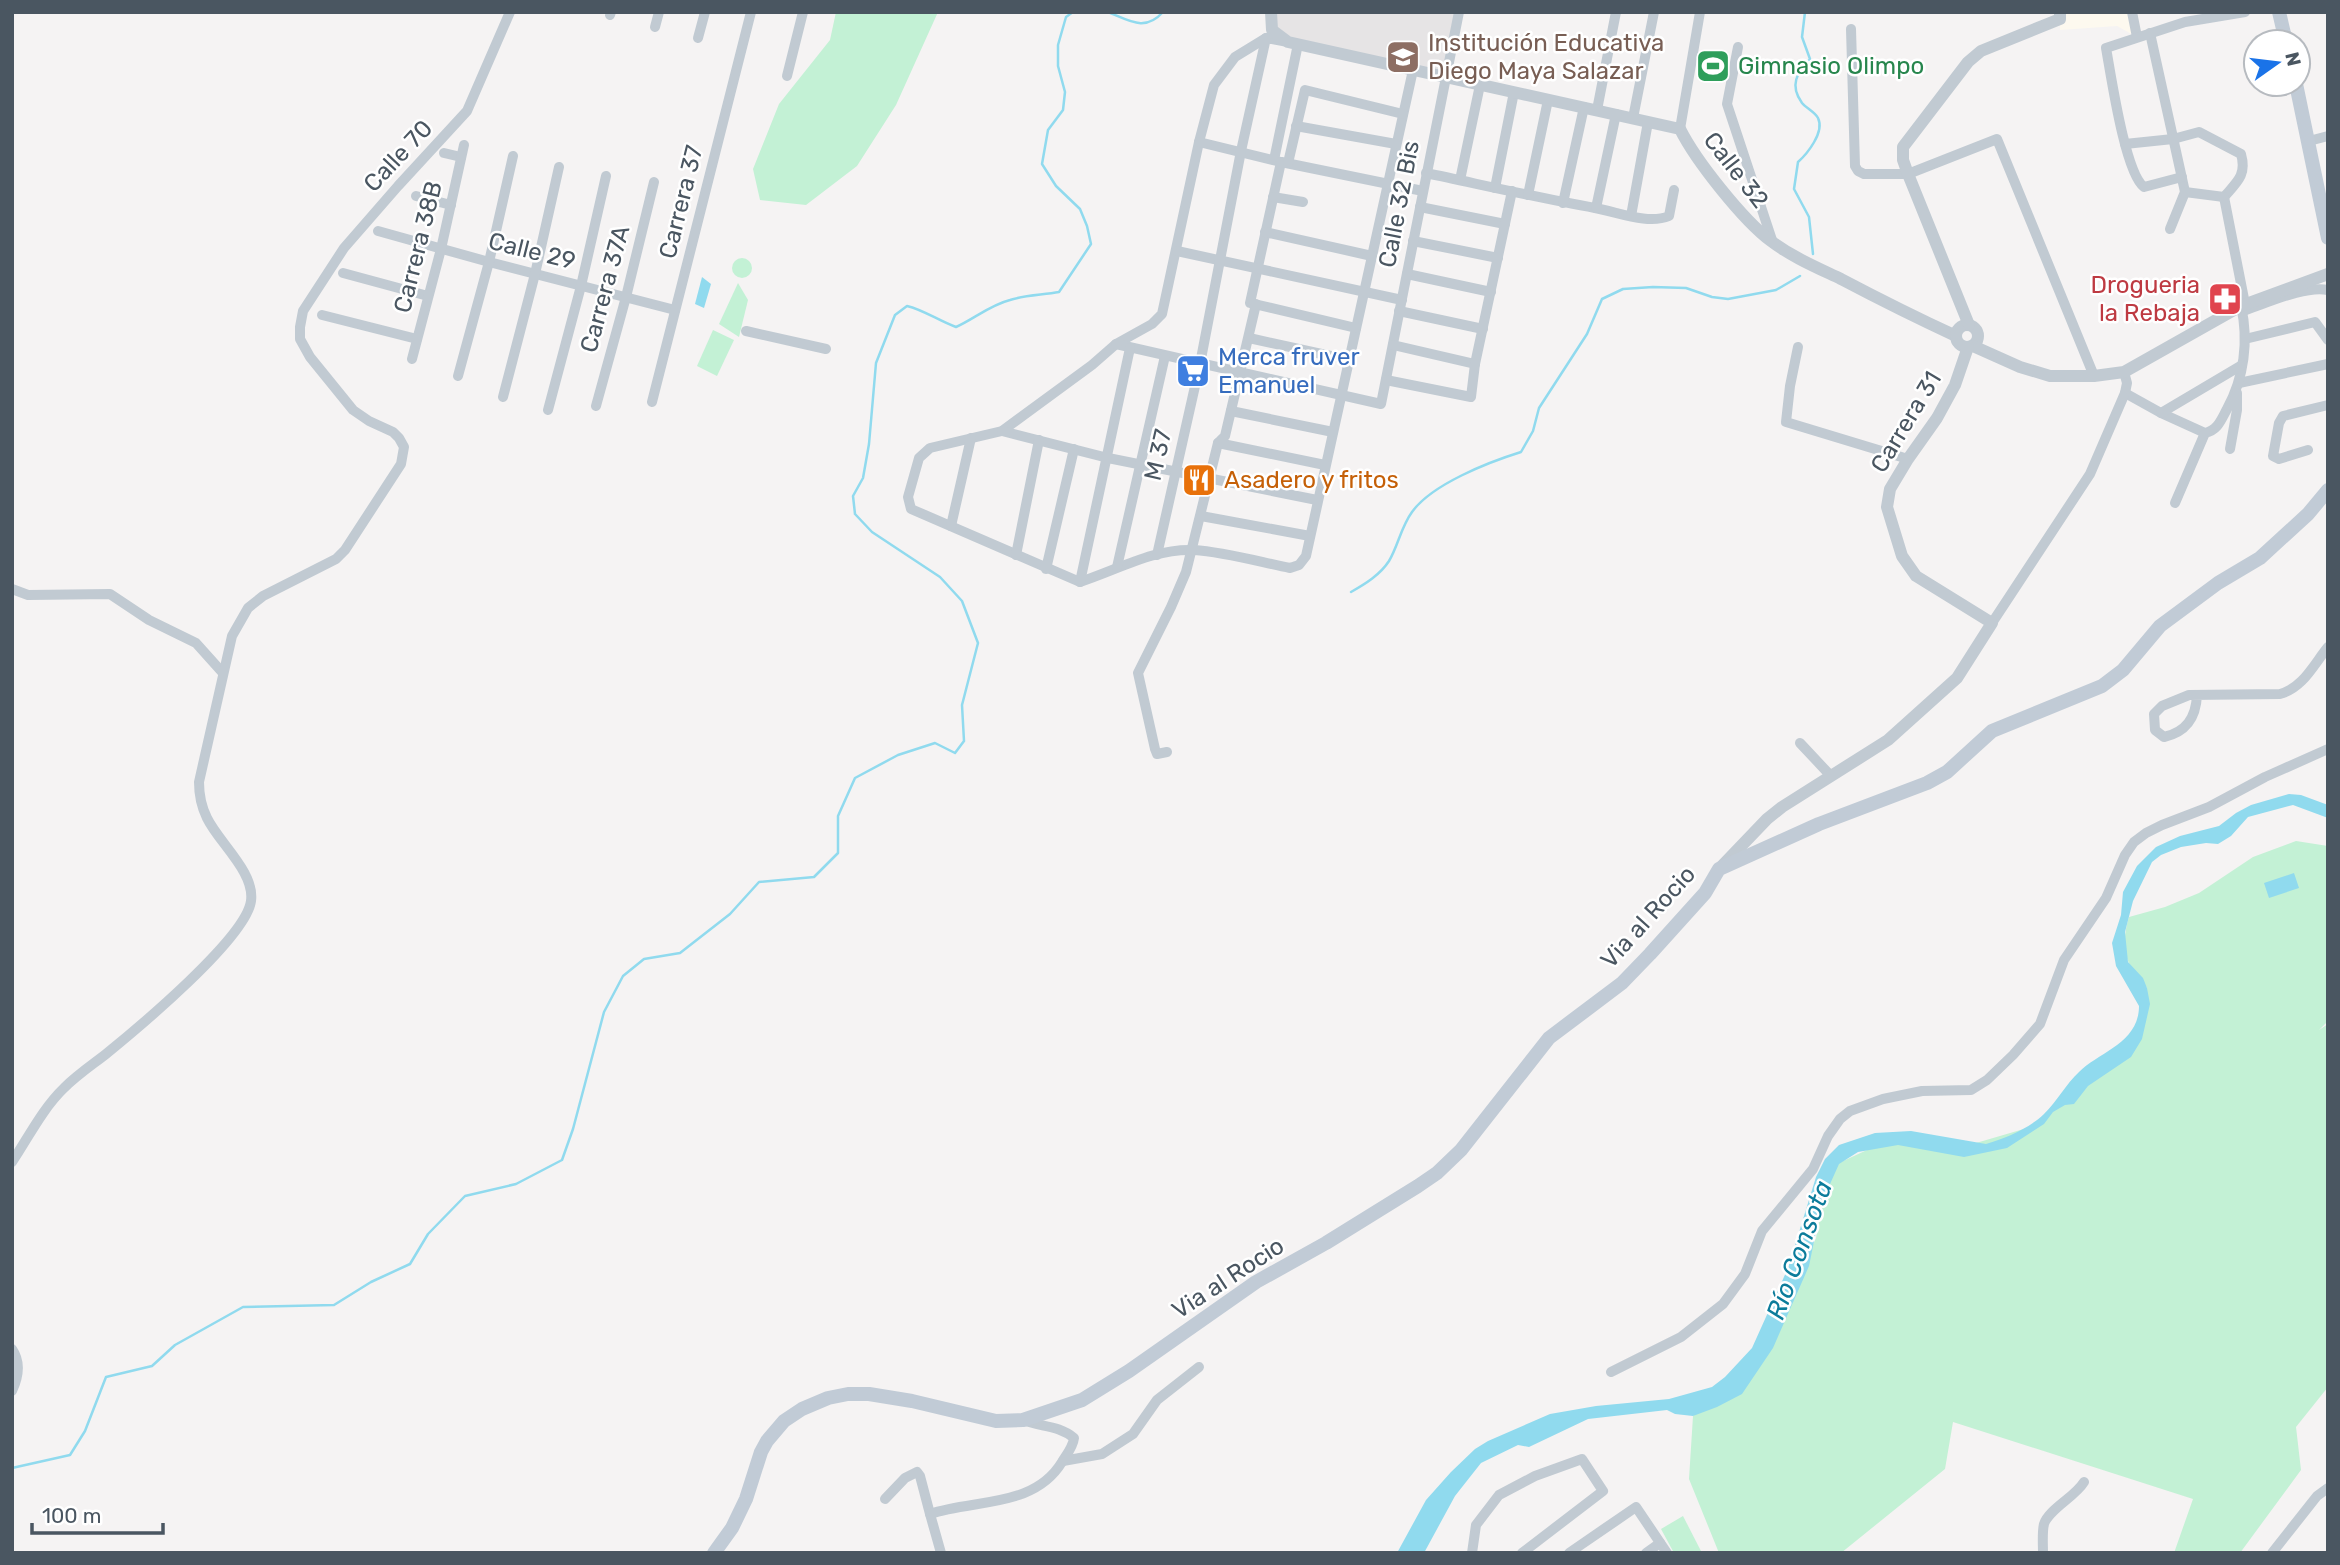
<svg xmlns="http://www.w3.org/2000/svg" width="2340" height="1565" viewBox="0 0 2340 1565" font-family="Rubik,sans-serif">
<rect width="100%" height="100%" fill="#f5f3f3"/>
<polygon fill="#fdf9ef" points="2060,12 2132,12 2137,37 2117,26 2060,30"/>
<polygon fill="#e6e4e5" points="1271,12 1459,12 1447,77 1288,42 1272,30"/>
<g fill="#c3f1d5">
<polygon points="836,12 938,12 896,105 857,166 806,205 760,200 753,169 779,104 830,40"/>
<circle cx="742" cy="268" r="10"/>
<polygon points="738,283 748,300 739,337 719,324"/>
<polygon points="713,330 734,340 717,376 697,366"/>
<path d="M2296,841L2328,846V1021L2319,1030L2328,1024V1387L2296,1427L2301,1470L2240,1553H2174L2193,1499L1953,1422L1945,1469L1841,1553H1719L1689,1479L1693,1416L1752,1378L1816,1238L1828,1168L1867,1150L1901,1139L1959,1148L2034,1126L2133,1038L2147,988C2142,978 2131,970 2128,961C2122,948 2125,930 2129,917L2165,907L2199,893L2253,857Z"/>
<polygon points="1683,1516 1702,1553 1674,1553 1661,1529"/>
</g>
<g fill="#90daee">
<polygon points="702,277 711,284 704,308 695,304"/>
<path d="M2289,794L2301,795L2328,805V818L2293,805L2248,817L2231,836L2218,844L2206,843L2181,847L2161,855L2152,862L2133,901L2125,932L2128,962L2143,978L2147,988L2150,1004L2142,1039L2131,1057L2088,1086L2074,1104L2065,1105L2053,1112L2044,1124L2007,1148L1964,1157L1898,1145L1858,1152L1839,1164L1822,1202L1809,1266L1773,1348L1742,1394L1717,1407L1693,1416L1675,1414L1667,1410L1588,1419L1529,1447L1518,1445L1481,1463L1455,1496L1424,1553H1397L1426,1500L1451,1472L1475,1449L1488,1441L1550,1414L1596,1406L1669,1399L1712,1387L1725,1377L1752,1348L1788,1268L1816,1177L1825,1159L1839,1145L1875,1133L1911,1131L1986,1144C2004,1139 2030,1128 2044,1114C2057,1101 2066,1084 2079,1072C2099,1052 2139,1043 2139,1006L2116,966L2112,943L2121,915L2123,892L2137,866L2156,847L2180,836L2219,826L2236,813L2251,805Z"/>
<polygon points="2294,873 2299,888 2269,898 2264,883"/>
</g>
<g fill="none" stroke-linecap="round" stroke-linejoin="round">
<g stroke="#90daee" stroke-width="2.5">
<path d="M1108,12C1130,21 1145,32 1163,12"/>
<path d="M1805,12L1802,37L1810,59C1797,73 1789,85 1802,103C1806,108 1815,112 1818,118C1825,132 1807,154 1798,162L1794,189L1809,217L1813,254"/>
<path d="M1351,592C1365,584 1380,575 1389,561C1398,546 1401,527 1412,512C1432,484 1489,462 1521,452L1533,431L1539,408L1587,334L1602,299L1623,289L1653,287L1686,288L1712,297L1728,299L1776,290L1800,276"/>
<path d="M12,1468L70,1455L85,1431L106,1377L152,1366L175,1345L243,1307L334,1305L371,1282L410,1264L428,1234L465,1196L516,1184L562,1160L573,1129L604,1012L623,976L644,959L680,953L730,914L759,882L814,877L838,853V816L855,778L898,755L935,743L955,753L964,741L962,705L978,643L962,601L940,577L872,532L855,514L853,496L863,478L869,444L876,363L895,315L907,306C924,310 939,321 956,327C974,319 990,305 1010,300C1025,295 1043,295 1059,292L1091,244L1087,226L1080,209L1056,186L1042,164L1048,130L1063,110L1065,92L1058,66V45L1066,17L1073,12"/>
</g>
<g stroke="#c1cad2" stroke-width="10">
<polyline points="2132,12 2137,37"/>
<polyline points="610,15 611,12"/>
<polyline points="655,27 659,12"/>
<polyline points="1851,29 1855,166 1858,171 1864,174 1908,174 1997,139 2094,376"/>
<polyline points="2150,33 2185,192 2170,229"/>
<polyline points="698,38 705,12"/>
<path d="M1288,42L1266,38L1235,57L1214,85L1199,142L1162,314L1152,324L1116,344L1092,365L1002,431L930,448L919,458L908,497L911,509L1080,582C1117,570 1155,548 1194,550C1225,552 1260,562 1290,568L1299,565L1306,556L1413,70"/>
<polyline points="1738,47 1727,104 1773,243"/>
<polyline points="787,76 803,12"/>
<polyline points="1597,110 1616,12"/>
<polyline points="1633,118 1654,12"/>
<polyline points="1296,126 1396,144"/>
<polyline points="1680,129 1700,12"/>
<polyline points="2309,141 2328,136"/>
<polyline points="1199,142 1281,162 1423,191"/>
<path d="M2125,144L2173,139L2199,132L2241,154C2247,175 2237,182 2224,197"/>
<polyline points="444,153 461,157"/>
<polyline points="1274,160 1298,44"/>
<polyline points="1281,162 1250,303 1356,328"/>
<polyline points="1288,163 1305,90 1403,114"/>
<path d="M1426,173C1483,185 1539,198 1595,208C1618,212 1648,225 1669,216L1674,190"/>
<path d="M2182,177L2144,187C2125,173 2111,75 2106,48L2185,22L2245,12"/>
<polyline points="1460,180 1480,85"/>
<polyline points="1495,188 1514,92"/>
<polyline points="2185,192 2224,197"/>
<polyline points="1528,195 1548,100"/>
<polyline points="416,196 451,205"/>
<polyline points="1273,197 1303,202"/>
<polyline points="2224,197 2245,304"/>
<polyline points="1563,203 1584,107"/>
<polyline points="1420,207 1505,224"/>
<polyline points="1596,208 1616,114"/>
<polyline points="1631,216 1648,122"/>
<polyline points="378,231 489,262 675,310"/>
<polyline points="1265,232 1372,256"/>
<polyline points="1413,241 1498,258"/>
<polyline points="1177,251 1402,300"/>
<polyline points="343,273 428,296"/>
<polyline points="1407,274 1491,292"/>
<path d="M2246,310C2267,303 2306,285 2328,290"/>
<polyline points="1399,311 1483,329"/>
<polyline points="322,315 417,339"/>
<polyline points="746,331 826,349"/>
<polyline points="1249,338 1349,360"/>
<polyline points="2245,339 2315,322 2328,340"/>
<polyline points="1116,344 1381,404 1459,12"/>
<polyline points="1393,345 1475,364"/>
<polyline points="1798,347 1790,386 1786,422 1908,459"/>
<polyline points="412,359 441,249 464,145"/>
<polyline points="458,376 489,262 513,156"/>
<polyline points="1386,380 1471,397 1475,364 1512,191"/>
<polyline points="2239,383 2328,364"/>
<path d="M2125,393L2161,413L2205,433C2218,430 2221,420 2227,409C2244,378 2249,341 2241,306"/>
<polyline points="503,397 535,274 559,167"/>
<polyline points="652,402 751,12"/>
<polyline points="596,406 626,297 654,182"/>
<polyline points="548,410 581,286 606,176"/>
<polyline points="1231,411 1333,432"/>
<polyline points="2161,413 2242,365"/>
<polyline points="1002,431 1108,458 1317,500"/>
<polyline points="1218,443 1325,465"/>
<polyline points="2230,449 2237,410 2237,393"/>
<polyline points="2308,450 2279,459 2273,456 2279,423 2283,416 2328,405"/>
<polyline points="2175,503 2205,433"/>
<polyline points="1201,516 1310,536"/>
<polyline points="951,526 971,438"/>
<polyline points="1016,555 1039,440"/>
<polyline points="1157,555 1200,364 1241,151 1266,38"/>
<polyline points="1117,567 1165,356"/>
<polyline points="1046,569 1074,449"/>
<polyline points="1080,582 1130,348"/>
<polyline points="12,589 28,595 110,594 149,620 196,643 222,672"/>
<polyline points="1992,623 2090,474 2125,393 2127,383 2124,372"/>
<path d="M2197,695C2196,718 2186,732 2164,737L2155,730L2154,714L2162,706L2189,695L2280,694C2303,688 2314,664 2328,647"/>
<polyline points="1800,743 1830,775"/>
<polyline points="1167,752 1157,754 1155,749 1138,673 1171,607 1186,572 1218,443 1225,436 1256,304"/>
<path d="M12,1162C28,1138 43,1108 64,1088C77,1075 92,1065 106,1054C138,1028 246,938 251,901C255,872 219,843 207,818C201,806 199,795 199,782L232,636L248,608L263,596L336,559L345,550L401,464L404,447L399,438L393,432L369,421L353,410L310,357L300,339V327L303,311L344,248L398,186L467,111L510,12"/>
<path d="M12,1349C21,1362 18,1378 12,1391"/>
<polyline points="1611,1372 1681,1337 1723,1304 1745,1274 1762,1231 1813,1169 1828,1136 1840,1119 1850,1111 1883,1099 1922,1091 1971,1090 1987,1080 2013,1055 2040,1024 2064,960 2106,898 2125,855 2134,842 2146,833 2162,825 2209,807 2265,777 2328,749"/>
<polyline points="1063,1461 1102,1454 1133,1434 1157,1400 1199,1367"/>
<polyline points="885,1499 905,1478 917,1472 920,1476 930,1514"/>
<path d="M941,1553L930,1514C975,1499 1034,1508 1062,1462C1067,1454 1073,1447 1074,1438C1059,1425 1040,1427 1023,1420"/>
<polyline points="1472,1553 1476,1525 1499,1495 1535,1476 1582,1459 1603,1491 1522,1553"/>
<polyline points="1569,1553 1636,1507 1667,1553"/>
<polyline points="1646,1553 1660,1543"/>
<path d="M2043,1553C2043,1544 2042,1532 2044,1524C2049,1509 2075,1497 2084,1482"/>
<polyline points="2272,1553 2317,1496 2328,1488"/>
</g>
<g stroke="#c1cad2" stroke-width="12">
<path d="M1271,12L1272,30L1288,42L1680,129C1696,161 1743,220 1771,241C1792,257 1818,268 1841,279C1879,299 1917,318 1956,336"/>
<circle cx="1967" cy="336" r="11"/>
<polyline points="1969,325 1908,174 1903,160 1903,147 1968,62 1981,51 2060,19 2060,12"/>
<polyline points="1973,346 2020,367 2050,376 2094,376 2124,372 2241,306 2328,274"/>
<polyline points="1722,866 1767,819 1782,807 1888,740 1957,678 1992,623 1916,576 1902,556 1887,507 1890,489 1908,459 1937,418 1955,385 1968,347"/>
</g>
<g stroke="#c1cbd6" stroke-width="14">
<polyline points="2279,12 2286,42"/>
<polyline points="2296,84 2328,238"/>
<polyline points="714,1553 732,1528 746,1499 761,1452 767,1441 784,1421 802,1409 828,1398 848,1394 869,1394 912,1401 996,1421 1023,1420 1082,1400 1129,1371 1256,1282 1326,1243 1418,1186 1437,1173 1461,1150 1549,1038 1622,983 1650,954 1705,893 1719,869 1819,824 1927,783 1947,772 1992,731 2102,686 2123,670 2160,626 2218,583 2260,558 2308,514 2328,490"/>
</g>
</g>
<defs>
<g id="school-square" transform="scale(1.75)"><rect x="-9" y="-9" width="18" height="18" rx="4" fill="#8d6e63" stroke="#fff"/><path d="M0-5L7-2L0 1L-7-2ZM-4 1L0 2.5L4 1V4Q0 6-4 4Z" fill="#fff"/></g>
<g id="stadium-square" transform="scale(1.75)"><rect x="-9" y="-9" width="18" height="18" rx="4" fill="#2e9e5b" stroke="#fff"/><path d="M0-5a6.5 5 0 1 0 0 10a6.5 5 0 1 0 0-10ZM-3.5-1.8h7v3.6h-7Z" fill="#fff"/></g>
<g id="pharmacy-square" transform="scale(1.75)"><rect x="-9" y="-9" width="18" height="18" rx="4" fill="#e0444e" stroke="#fff"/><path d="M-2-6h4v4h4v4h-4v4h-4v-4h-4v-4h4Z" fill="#fff"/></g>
<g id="supermarket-square" transform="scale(1.75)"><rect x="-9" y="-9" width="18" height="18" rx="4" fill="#3f7fe0" stroke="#fff"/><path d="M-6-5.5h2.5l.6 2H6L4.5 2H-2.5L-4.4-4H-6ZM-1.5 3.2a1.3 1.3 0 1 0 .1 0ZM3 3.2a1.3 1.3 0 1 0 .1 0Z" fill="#fff"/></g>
<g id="restaurant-square" transform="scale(1.75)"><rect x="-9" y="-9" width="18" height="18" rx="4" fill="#e8710a" stroke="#fff"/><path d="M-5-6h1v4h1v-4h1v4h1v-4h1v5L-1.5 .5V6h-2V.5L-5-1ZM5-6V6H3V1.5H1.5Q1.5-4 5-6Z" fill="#fff"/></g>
</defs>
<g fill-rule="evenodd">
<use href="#school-square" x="1403" y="57"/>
<use href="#stadium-square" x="1713" y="66"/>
<use href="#pharmacy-square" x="2225" y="299"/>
<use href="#supermarket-square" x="1193" y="371"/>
<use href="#restaurant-square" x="1199" y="480"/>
</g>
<g text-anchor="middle" stroke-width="5" stroke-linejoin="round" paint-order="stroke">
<g font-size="24" fill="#785e54" stroke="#fff" text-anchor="start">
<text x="1428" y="51">Institución Educativa<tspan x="1428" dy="28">Diego Maya Salazar</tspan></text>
</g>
<g font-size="24" fill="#27864d" stroke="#fff" text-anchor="start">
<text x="1738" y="74">Gimnasio Olimpo</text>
</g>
<g font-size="24" fill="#4a5661" stroke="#fff">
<text transform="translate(398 156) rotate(-47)" y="8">Calle 70</text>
<text transform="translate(1736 170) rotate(52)" y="8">Calle 32</text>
<text transform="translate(681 202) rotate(-76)" y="8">Carrera 37</text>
<text transform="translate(1399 204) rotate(-79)" y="8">Calle 32 Bis</text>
<text transform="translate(418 247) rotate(-76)" y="8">Carrera 38B</text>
<text transform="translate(532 251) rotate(14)" y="8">Calle 29</text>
<text transform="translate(605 289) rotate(-75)" y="8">Carrera 37A</text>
<text transform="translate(1906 422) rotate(-59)" y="8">Carrera 31</text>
<text transform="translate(1158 455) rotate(-77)" y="8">M 37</text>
<text transform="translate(1648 917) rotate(-48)" y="8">Via al Rocio</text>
<text transform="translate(1228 1278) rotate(-33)" y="8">Via al Rocio</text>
</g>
<g font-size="24" fill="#be3a42" stroke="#fff" text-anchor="end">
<text x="2200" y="293">Drogueria<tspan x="2200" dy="28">la Rebaja</tspan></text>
</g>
<g font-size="24" fill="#366cbe" stroke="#fff" text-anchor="start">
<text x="1218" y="365">Merca fruver<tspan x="1218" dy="28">Emanuel</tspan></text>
</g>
<g font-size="24" fill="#c56008" stroke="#fff" text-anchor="start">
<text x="1224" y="488">Asadero y fritos</text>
</g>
<g font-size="26" font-style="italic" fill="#0c7c9b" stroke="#fff">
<text transform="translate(1799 1250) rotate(-70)" y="9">Río Consota</text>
</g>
</g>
<rect width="2340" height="1565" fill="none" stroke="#4a5661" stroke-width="28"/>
<g transform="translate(2277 63) rotate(76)"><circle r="33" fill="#ffffff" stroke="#b7bbc0" stroke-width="2"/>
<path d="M0-5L12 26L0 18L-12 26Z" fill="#1a73e8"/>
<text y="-10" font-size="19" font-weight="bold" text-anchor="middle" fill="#4a5661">N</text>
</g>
<path d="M32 1523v10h131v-10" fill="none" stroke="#4a5661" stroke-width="3.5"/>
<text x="42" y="1523" font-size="21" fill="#4a5661" stroke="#ffffff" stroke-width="5" paint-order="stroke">100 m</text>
</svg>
